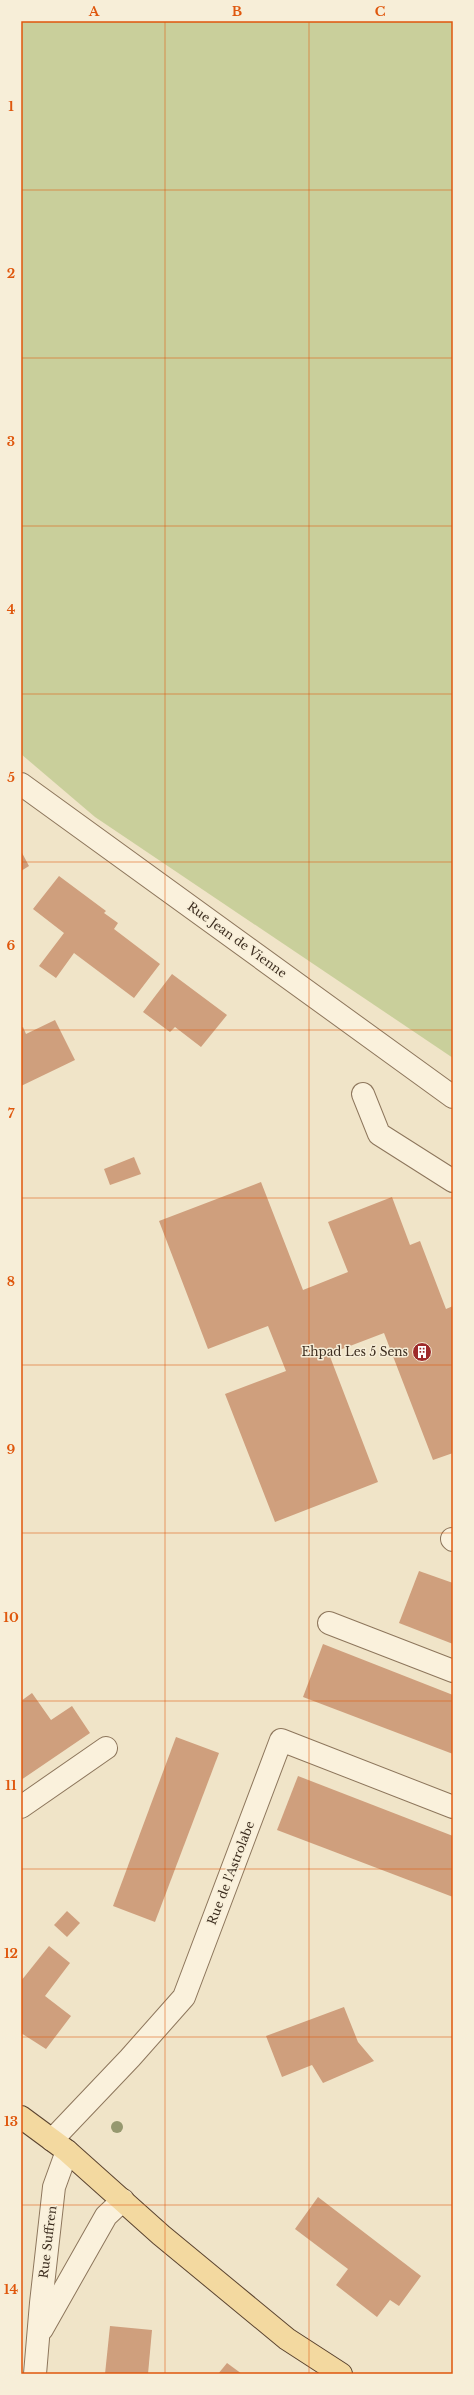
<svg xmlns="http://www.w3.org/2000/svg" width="474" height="2395" viewBox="0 0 474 2395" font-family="'Libre Baskerville',serif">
<rect width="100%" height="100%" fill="#f0e4c8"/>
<polygon fill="#c9cf9b" points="21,21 453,21 453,1058 95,817 21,754"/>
<g fill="#cf9f7d">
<polygon points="21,851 29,866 21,871"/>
<polygon points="59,876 106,911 104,913 118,923 114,929 160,964 134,998 74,953 56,978 39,966 64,933 33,909"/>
<polygon points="172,974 227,1015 201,1047 175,1027 170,1032 143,1012"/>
<polygon points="55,1020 75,1060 21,1086 21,1028 23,1027 26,1034"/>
<polygon points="134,1157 141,1174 110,1185 104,1169"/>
<polygon points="261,1182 303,1290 348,1272 328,1222 392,1197 410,1245 420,1241 446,1309 453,1306 453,1453 433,1460 384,1333 329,1354 378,1482 275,1522 225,1394 286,1371 268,1326 208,1349 159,1221"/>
<polygon points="419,1571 453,1583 453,1644 399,1623"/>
<polygon points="323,1644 453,1695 453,1754 303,1697"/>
<polygon points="32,1693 51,1720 72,1706 90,1733 21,1780 21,1701"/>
<polygon points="176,1737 219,1753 155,1922 113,1906"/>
<polygon points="298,1776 453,1836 453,1897 277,1830"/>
<polygon points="67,1911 80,1923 67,1937 54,1925"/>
<polygon points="49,1946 70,1963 45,1996 71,2016 46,2049 21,2033 21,1981"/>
<polygon points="344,2007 358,2042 374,2061 323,2083 312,2065 282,2077 266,2036"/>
<polygon points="318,2197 421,2276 399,2306 390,2300 377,2317 336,2285 348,2269 295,2229"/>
<polygon points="110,2326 152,2330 148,2374 105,2374"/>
<polygon points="227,2363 242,2374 218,2374"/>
</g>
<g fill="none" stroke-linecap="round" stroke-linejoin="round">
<g stroke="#8d765c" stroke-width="24">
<g id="minor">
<polyline points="21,784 453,1097"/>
<polyline points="363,1094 379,1134 453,1181"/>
<polyline points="452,1539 453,1540"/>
<polyline points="329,1623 453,1671"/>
<polyline points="21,1807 106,1748"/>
<polyline points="52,2140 130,2058 184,1997 281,1740 453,1807"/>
<polyline points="42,2329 106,2216 123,2200"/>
<polyline points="35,2374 41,2303 54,2187 67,2151"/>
</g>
</g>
<g stroke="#5b4430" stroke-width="24">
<polyline id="major" points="21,2117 67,2151 161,2235 287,2339 341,2374"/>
</g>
<use href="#minor" stroke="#faf1dc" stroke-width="22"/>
<use href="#major" stroke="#f3d9a0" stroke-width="22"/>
</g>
<circle fill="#96986f" cx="117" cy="2127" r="6"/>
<path fill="none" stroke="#df570d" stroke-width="1" stroke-opacity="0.55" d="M165,21V2374M309,21V2374M21,190H453M21,358H453M21,526H453M21,694H453M21,862H453M21,1030H453M21,1198H453M21,1365H453M21,1533H453M21,1701H453M21,1869H453M21,2037H453M21,2205H453"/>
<defs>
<g id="building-disc" transform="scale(1)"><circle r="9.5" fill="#9e2a2b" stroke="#f7eed8"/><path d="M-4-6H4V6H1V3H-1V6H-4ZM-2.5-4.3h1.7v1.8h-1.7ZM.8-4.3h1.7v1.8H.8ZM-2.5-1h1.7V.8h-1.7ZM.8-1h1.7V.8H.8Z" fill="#fff"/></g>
</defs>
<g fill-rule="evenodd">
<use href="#building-disc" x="422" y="1352"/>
</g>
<g text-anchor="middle" stroke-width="3" stroke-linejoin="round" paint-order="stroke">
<g font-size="12" fill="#3d2e20" stroke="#f7eed8">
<text transform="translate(237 940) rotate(36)" y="4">Rue Jean de Vienne</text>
<text transform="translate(231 1873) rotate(-69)" y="4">Rue de l'Astrolabe</text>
<text transform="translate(48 2242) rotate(-83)" y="4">Rue Suffren</text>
</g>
<g font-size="12" fill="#3d2e20" stroke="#f7eed8" text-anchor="end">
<text x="408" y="1356">Ehpad Les 5 Sens</text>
</g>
</g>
<rect width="474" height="2395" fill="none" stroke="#f7eed8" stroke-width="44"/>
<rect x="22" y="22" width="430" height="2351" fill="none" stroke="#df570d" stroke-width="1.5"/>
<g font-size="13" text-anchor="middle" font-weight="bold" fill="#df570d">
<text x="94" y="16">A</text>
<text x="237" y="16">B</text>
<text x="380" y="16">C</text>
<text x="11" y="111">1</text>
<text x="11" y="278">2</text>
<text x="11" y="446">3</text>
<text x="11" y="614">4</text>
<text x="11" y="782">5</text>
<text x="11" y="950">6</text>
<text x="11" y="1118">7</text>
<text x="11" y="1286">8</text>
<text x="11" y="1454">9</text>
<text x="11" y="1622">10</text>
<text x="11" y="1790">11</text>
<text x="11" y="1958">12</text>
<text x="11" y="2126">13</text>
<text x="11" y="2294">14</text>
</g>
</svg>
